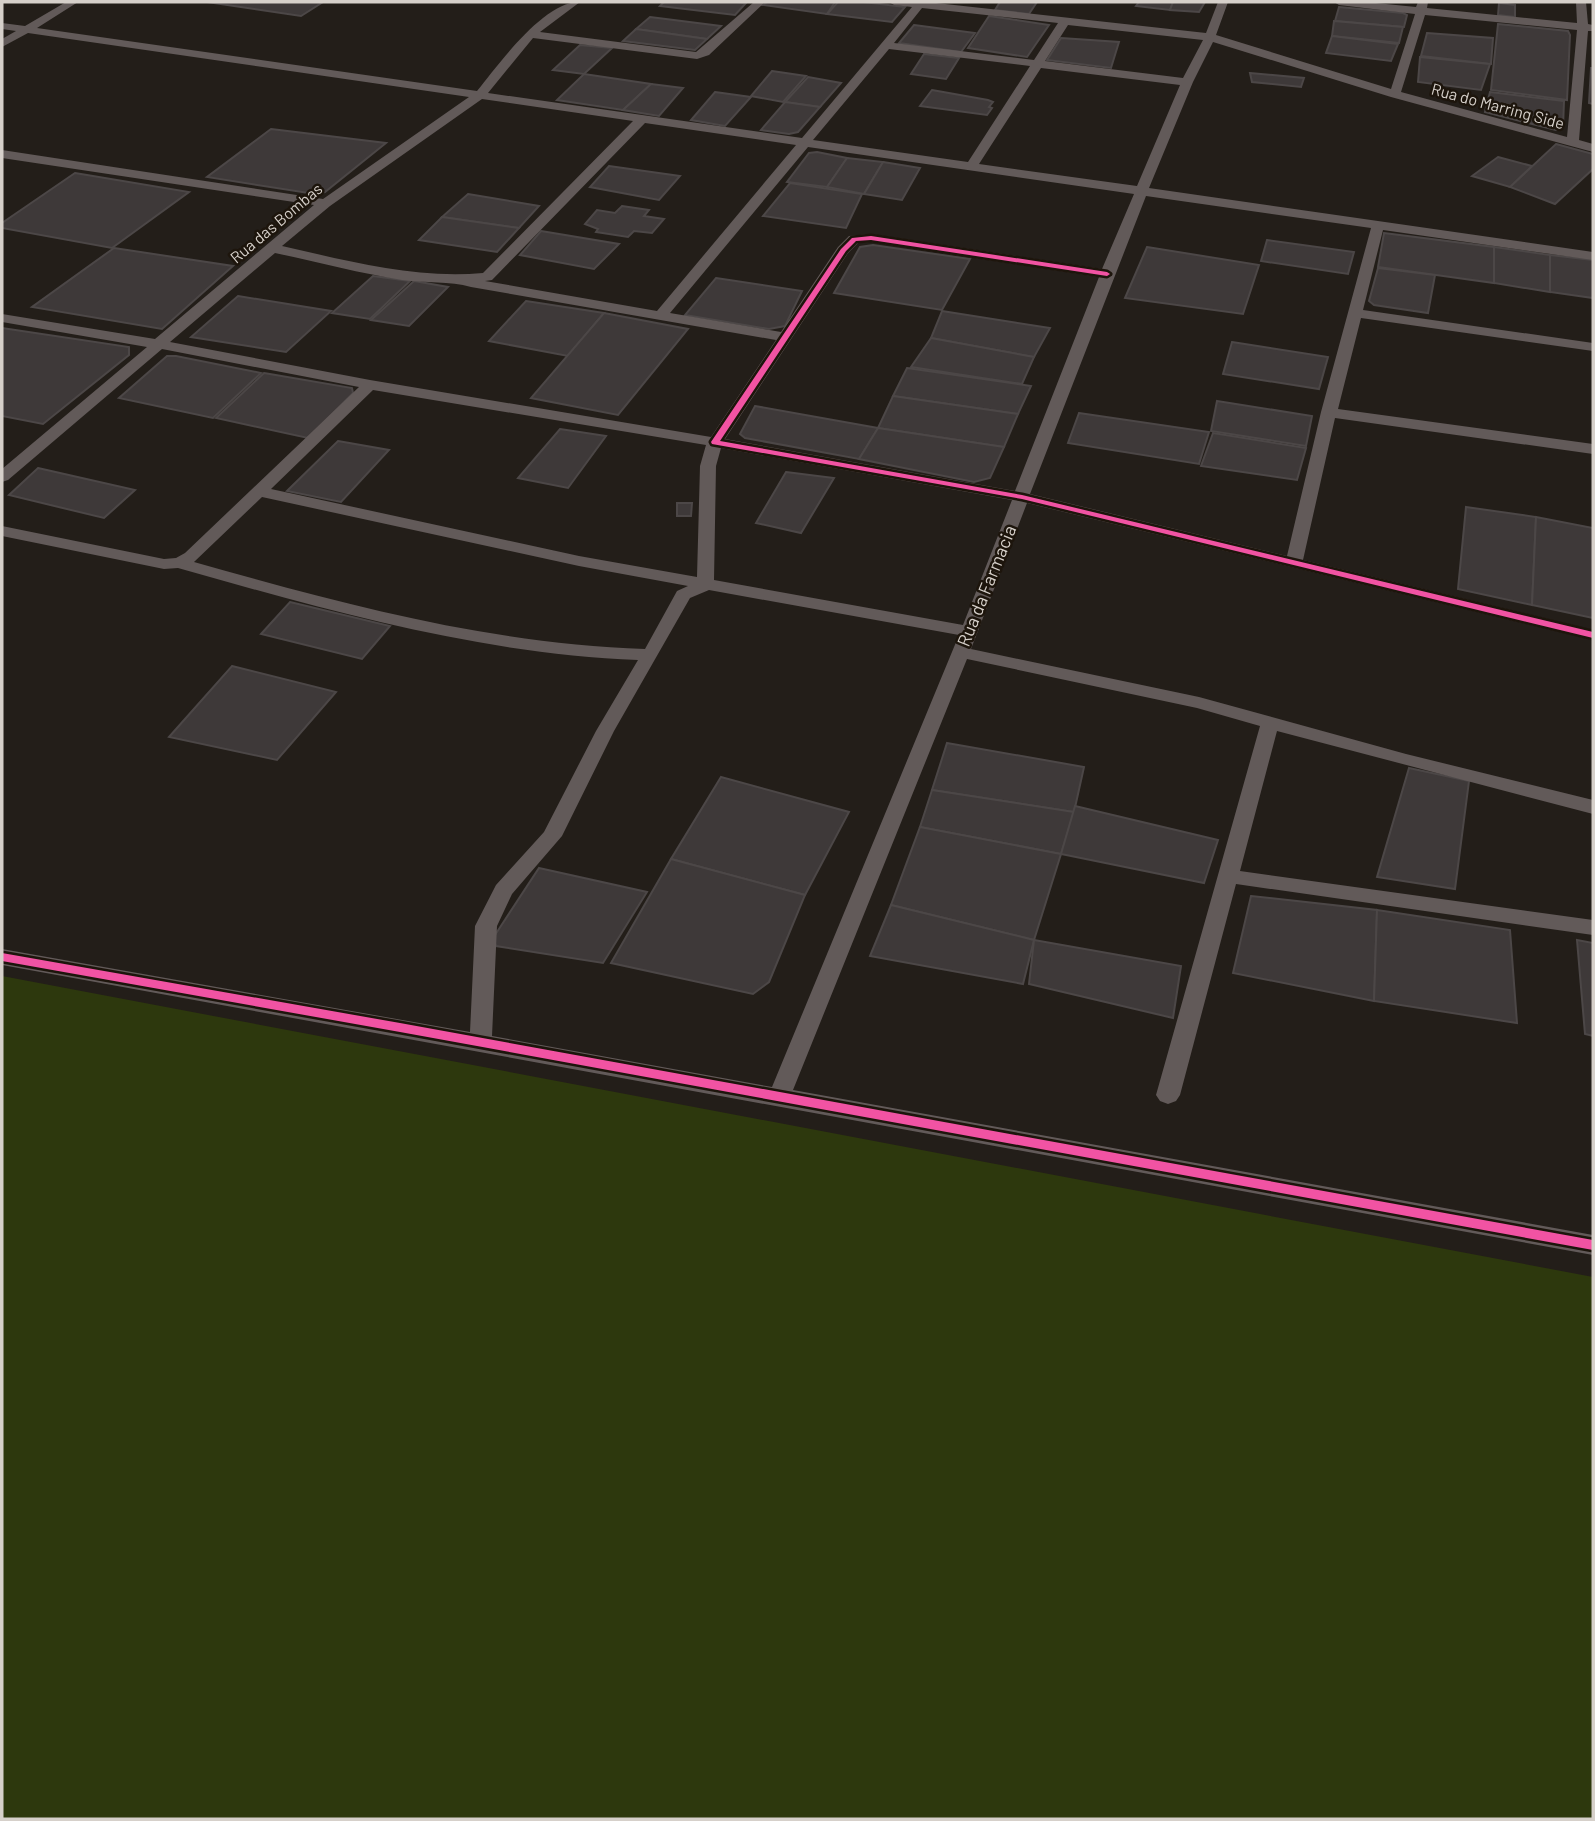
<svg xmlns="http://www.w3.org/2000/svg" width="1595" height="1821" viewBox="0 0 1595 1821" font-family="Barlow,sans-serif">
<rect width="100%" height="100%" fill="#231e19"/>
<polygon fill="#2d380d" points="2,976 1593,1277 1593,1819 2,1819"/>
<g fill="#3e3939" stroke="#4c4747" stroke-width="2">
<polygon points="207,2 323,2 301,16"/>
<polygon points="664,2 736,2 746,3 735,15 660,6"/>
<polygon points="767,2 835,2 827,14 763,5"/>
<polygon points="838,2 863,2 905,7 892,22 827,14"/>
<polygon points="1000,2 1037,2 1029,14 995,10"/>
<polygon points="1139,2 1173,2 1170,10 1136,6"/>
<polygon points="1173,2 1205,2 1199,12 1170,10"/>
<polygon points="1499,3 1515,5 1515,17 1498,15"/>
<polygon points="1339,7 1403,13 1407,15 1404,27 1335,21"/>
<polygon points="989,16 1049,25 1027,57 968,48"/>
<polygon points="650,17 721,26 707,39 636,29"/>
<polygon points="1334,21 1403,27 1399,43 1332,36"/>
<polygon points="1498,24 1568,31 1570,35 1567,100 1491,90"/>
<polygon points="914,25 975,33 961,52 899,43"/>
<polygon points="636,29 707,39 695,50 623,41"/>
<polygon points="1427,33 1493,38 1491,64 1421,56"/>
<polygon points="1332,36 1398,44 1391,61 1326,53"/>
<polygon points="1061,38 1119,42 1111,68 1047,60"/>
<polygon points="580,45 612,48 584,74 553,70"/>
<polygon points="924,54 959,58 946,79 911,74"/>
<polygon points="1420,57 1490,64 1481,90 1418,82"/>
<polygon points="1591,68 1593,68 1593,104 1589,103"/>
<polygon points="772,71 806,76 783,102 751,96"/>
<polygon points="1250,73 1304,78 1301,87 1252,82"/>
<polygon points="584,74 651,84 623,110 557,100"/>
<polygon points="808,77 841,83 820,107 785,102"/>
<polygon points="651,84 683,88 659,116 623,110"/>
<polygon points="932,90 988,100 993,102 989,107 992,108 987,115 920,106"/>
<polygon points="715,92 751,97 725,126 691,120"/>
<polygon points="1490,92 1564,101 1563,128 1556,130 1485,112"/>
<polygon points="785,102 820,107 798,132 789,134 761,130"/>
<polygon points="271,129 386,143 325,192 315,194 207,177"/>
<polygon points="1556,144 1593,154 1593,169 1555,204 1510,187"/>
<polygon points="817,152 847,158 827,187 787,182 809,153"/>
<polygon points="1498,157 1532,166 1510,187 1472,176"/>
<polygon points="847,158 883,162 864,194 827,187"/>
<polygon points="883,162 920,168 902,200 864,194"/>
<polygon points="609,166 680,176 659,200 590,187"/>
<polygon points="75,173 189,192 112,248 2,228 2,223"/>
<polygon points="790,183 862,194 846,228 763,216"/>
<polygon points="468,194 539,206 519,228 442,217"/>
<polygon points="622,206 649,210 644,216 664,219 652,233 634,231 628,237 596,232 598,229 585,224 597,210 615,213"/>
<polygon points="442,217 519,228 497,252 419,240"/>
<polygon points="541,231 619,244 594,269 520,255"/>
<polygon points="1384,233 1494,247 1494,283 1378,267"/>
<polygon points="1267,240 1354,252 1348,274 1261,261"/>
<polygon points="873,245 970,259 942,310 834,293 860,247"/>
<polygon points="1147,247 1259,265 1243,314 1125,298"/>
<polygon points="1494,247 1550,255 1550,292 1494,283"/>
<polygon points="114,248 233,266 162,329 32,307"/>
<polygon points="1550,255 1593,260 1593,298 1550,292"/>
<polygon points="1378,268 1435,275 1428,313 1374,305 1369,301"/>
<polygon points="373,276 410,281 370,319 332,313"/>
<polygon points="716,278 802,291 785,326 769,329 685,315"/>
<polygon points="414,281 448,287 409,326 371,320"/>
<polygon points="238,296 331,311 286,352 191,337"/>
<polygon points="526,301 604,313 568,356 489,341"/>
<polygon points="942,311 1050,328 1034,357 931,338"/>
<polygon points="604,313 688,329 618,415 531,398"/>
<polygon points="2,328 129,347 129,355 43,424 2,416"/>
<polygon points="931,338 1034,357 1022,384 911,367"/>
<polygon points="1232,342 1328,357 1319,389 1223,374"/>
<polygon points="167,356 176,356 261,373 213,418 119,398"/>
<polygon points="907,368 1031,386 1018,414 893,396"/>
<polygon points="264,373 352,388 353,393 308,438 216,418"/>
<polygon points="893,396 1018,414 1004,447 878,428"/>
<polygon points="1217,401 1312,416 1306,446 1211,431"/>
<polygon points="755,406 878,428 859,459 745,438 740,434"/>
<polygon points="1079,413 1209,432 1199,464 1068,443"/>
<polygon points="878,428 1004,447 990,478 974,482 859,459"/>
<polygon points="560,429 606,436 568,488 518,478"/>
<polygon points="1213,433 1306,448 1297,480 1201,466"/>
<polygon points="338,441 389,450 341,502 287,491"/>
<polygon points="38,468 135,490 104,518 9,495"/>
<polygon points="786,472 834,478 801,533 756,523"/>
<polygon points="677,503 692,503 691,516 677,516"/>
<polygon points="1466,507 1536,517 1532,605 1458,589"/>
<polygon points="1536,517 1593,528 1593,618 1532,605"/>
<polygon points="290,602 390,626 362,659 261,634"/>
<polygon points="232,666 336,692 277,760 169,737"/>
<polygon points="947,743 1084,767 1074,812 932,790"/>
<polygon points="1409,768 1469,781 1455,889 1377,877"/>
<polygon points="721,777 849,812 805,895 671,859"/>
<polygon points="932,790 1074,812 1061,854 920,827"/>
<polygon points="1075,806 1218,840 1204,883 1061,854"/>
<polygon points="920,827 1061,854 1034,940 891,905"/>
<polygon points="671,859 805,895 769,982 753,994 611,963"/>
<polygon points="539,868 647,892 603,963 496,946 493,938"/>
<polygon points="1251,896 1377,910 1374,1001 1233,973"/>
<polygon points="891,905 1034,940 1023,984 870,956"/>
<polygon points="1377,910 1510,930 1517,1023 1374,1001"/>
<polygon points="1034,940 1181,966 1173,1018 1029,984"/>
<polygon points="1577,940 1593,943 1593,1036 1585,1034"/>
</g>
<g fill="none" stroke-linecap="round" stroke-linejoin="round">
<path fill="#625a59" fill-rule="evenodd" d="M66,2H78L37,28L477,91C498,65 545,0 580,2L540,32L696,52L754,2H765L709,55L697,59L533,38L488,93L802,138L912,7L894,5L889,2H927L1206,33L1218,2H1228L1216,35L1391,89L1415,14L1339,5L1334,2H1366L1416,7L1418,2H1428L1427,8L1577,23L1576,2H1586L1588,24L1593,25V31H1588L1579,140L1593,144V152L1391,97L1213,42L1193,82L1149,188L1593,252V260L1383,230L1363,310L1593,343V351L1361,318L1338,409L1593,444V454L1335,418L1303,560L1593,630V640L1027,503L971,649L1199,697L1406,754L1593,800V814L1277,731L1240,871L1593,920V935L1236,884L1180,1095L1176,1101L1168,1104L1160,1101L1156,1095L1260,726L1197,708L967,659L793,1090L1593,1235V1255L2,965V949L470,1032L475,926L496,885L544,832L596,731L638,660C480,654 330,611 178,568L164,569L2,536V526L164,559L176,558L185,553L359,387L162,349L8,480L2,482V469L147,347L2,322V314L155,339L314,205L2,158V150L323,199L469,97L28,33L2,47V39L16,31L2,29V23L25,26ZM922,8L1058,23L1034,60L894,43ZM1425,15L1577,30L1567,137L1401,92ZM1068,25L1203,40L1183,78L1045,61ZM889,49L1030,66L968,162L813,140ZM1041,68L1180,85L1137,186L979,164ZM482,99L633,121L483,273C414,279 349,261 282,246L330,206ZM645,123L796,145L657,311L485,281L492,280ZM808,147L1134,194L1102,269L871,234L849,236L838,247L781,332L670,313ZM1146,196L1371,228L1321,412L1287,556L1030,494ZM871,242L1099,277L1015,491L725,439L848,253L858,243ZM275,253C317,262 359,273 402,280C425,283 450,281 471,287L776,340L711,437L370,380L170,342ZM373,390L706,445L700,466L697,577L579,556L271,489ZM721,448L1012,500L963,625L714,580L716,466ZM262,497L579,566L688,586L677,591L645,649C490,644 343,604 194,562ZM709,590L959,635L772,1087L492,1036L497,926L512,894L562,836L614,731L690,598Z"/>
<g stroke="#1d150c" stroke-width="5">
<g id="cycleway">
<polygon points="871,236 1107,272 1110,274 1107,276 871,240 856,241 846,251 720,441 1022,495 1593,632 1593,638 1022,499 712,444 711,442 841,249 852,238"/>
<polygon points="2,953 400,1023 1593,1240 1593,1250 400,1032 2,961"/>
</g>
</g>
<use href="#cycleway" fill="#f153a3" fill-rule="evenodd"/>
</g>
<g text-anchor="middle" stroke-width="5" stroke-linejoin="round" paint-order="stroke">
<g font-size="16" fill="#d6d0ca" stroke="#1d150c">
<text transform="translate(1498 106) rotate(15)" y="6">Rua do Marring Side</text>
<text transform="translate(276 223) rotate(-40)" y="6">Rua das Bombas</text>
</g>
<g font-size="18" fill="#d6d0ca" stroke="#1d150c">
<text transform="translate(987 586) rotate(-68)" y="6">Rua da Farmacia</text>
</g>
</g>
<rect width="1595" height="1821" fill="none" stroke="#d6d0ca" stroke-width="7"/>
</svg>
